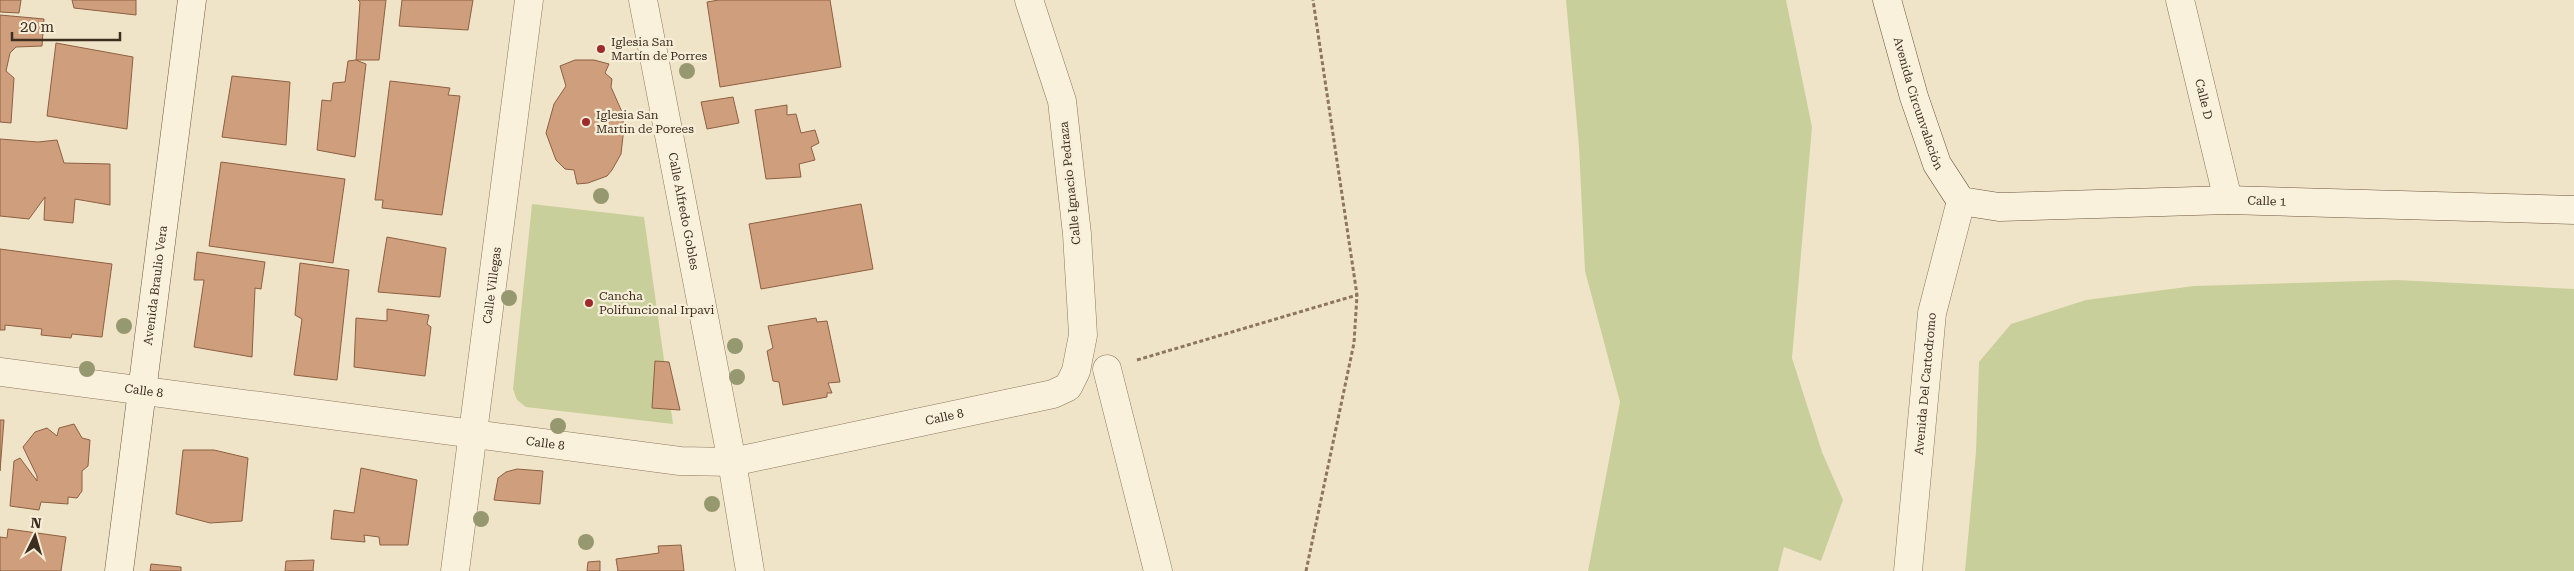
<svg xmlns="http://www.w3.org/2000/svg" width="2574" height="571" viewBox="0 0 2574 571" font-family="'Roboto Serif',serif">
<rect width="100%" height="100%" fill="#f0e4c8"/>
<g fill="#c9cf9b">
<polygon points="1566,0 1786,0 1812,127 1792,358 1822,452 1843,500 1821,561 1784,547 1778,571 1588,571 1620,402 1585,271 1579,147"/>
<polygon points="532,204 644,217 673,424 526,407 517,400 513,389"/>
<polygon points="2397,280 2574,289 2574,571 1965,571 1976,452 1979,362 2011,324 2086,300 2194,286"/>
</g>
<g fill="#cf9f7d" stroke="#8d5f41">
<polygon points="0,0 21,0 19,13 0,12"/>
<polygon points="72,0 136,0 136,15 74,8"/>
<polygon points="358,0 386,0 379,60 356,60 360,2"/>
<polygon points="402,0 473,0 468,30 399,26"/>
<polygon points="719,0 830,0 841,67 720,87 707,2"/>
<polygon points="0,15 44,19 42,46 16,47 10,53 6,71 14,78 11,123 0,122"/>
<polygon points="56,43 133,57 127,129 47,116"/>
<polygon points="356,60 366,64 355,157 317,150 322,100 331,101 333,83 345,82 348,61"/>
<polygon points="575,60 594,60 609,64 605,73 612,79 611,87 622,112 624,127 621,154 612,170 607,176 588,183 577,184 574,170 565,169 556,160 546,133 554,104 566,86 560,66"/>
<polygon points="232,76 290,82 286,145 222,137"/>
<polygon points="390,81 450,88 448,95 460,96 442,215 382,208 383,200 375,200"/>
<polygon points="733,97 739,123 707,129 701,102"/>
<polygon points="787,105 787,115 796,114 801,133 815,130 819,143 811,147 815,160 799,164 801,177 766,179 755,110"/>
<polygon points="0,139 38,142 57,140 64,163 110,164 110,205 75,199 73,223 44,220 45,197 29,219 0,216"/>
<polygon points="221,162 345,179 333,263 209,246"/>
<polygon points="861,204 873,269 761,289 749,224"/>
<polygon points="387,237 446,248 440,297 378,292"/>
<polygon points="0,249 112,264 102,337 72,334 71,338 41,335 42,329 5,325 5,330 0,330"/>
<polygon points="197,252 265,262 261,289 255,288 252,357 194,347 204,280 194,280"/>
<polygon points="300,263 349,270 337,380 294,375 302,319 295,315"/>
<polygon points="387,309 429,315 427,324 431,327 425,376 354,367 356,318 387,321"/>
<polygon points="816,318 817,322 827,321 840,382 828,383 832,393 827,393 827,397 783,405 779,382 773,381 767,351 773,348 768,326"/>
<polygon points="655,361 669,362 680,410 652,408"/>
<polygon points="0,420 4,420 0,471"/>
<polygon points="74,424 82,438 90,440 88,466 82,471 82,491 77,498 68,497 68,504 41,502 39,510 10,506 14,461 20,458 37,481 37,476 23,447 35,432 47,428 57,436 59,428"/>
<polygon points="183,450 214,450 248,458 242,521 210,523 176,514"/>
<polygon points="361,468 417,480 408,545 380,545 379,537 364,535 365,542 331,539 334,510 354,513"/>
<polygon points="517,469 543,471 540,504 494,500 498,478 506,472"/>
<polygon points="8,529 66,537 61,571 0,571 0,537 7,538"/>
<polygon points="681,545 684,571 618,571 616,559 659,553 658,546"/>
<polygon points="314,560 313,571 285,571 286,561"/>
<polygon points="600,561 600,571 587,571 588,562"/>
<polygon points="151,564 181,567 181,571 150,571"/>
</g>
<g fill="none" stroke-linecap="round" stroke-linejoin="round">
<g stroke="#8d765c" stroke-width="29">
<g id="street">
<path id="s1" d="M643,0L732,462L750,571"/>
<path id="s2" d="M2180,0L2228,200"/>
<polyline points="1107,369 1158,571"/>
<path id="s3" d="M0,372L680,461L732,462L1053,394L1068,387L1076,371L1083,335L1081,301L1077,234L1062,101L1029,0"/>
<path id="s4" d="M455,571L529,0"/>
<path id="s5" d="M1908,571L1932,313L1961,201"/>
</g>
</g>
<g stroke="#6f573f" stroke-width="29">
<g id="secondary">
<path id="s6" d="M1887,0L1914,97L1937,164L1961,201L1999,207L2228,200L2574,210"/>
<path id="s7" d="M119,571L192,0"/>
</g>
</g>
<g stroke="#8d765c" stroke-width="3" stroke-dasharray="4 2.5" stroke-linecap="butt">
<polyline points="1137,360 1357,295"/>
<polyline points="1306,571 1354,343 1357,295 1313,0"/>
</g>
<use href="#street" stroke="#faf1dc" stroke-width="28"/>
<use href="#secondary" stroke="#faf1dc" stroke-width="28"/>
</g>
<g fill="#96986f">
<circle cx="687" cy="71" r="8"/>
<circle cx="601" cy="196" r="8"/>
<circle cx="509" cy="298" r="8"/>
<circle cx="124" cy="326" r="8"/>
<circle cx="735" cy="346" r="8"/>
<circle cx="87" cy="369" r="8"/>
<circle cx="737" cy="377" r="8"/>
<circle cx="558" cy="426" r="8"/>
<circle cx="712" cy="504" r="8"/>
<circle cx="481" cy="519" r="8"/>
<circle cx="586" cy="542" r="8"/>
</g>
<g fill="#9e2a2b" stroke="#f7eed8" stroke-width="2">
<circle cx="601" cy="49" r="5"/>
<circle cx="586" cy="122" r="5"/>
<circle cx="589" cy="303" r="5"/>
</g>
<g text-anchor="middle" stroke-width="4.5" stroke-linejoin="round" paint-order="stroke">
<g font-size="12" fill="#3d2e20" stroke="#f7eed8" text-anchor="start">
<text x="611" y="46">Iglesia San<tspan x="611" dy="14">Martín de Porres</tspan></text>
<text x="596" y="119">Iglesia San<tspan x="596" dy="14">Martin de Porees</tspan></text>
<text x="599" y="300">Cancha<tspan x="599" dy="14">Polifuncional Irpavi</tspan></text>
</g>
<g font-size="12" fill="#3d2e20" stroke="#f7eed8">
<text dy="4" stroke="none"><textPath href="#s2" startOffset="102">Calle D</textPath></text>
<text dy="4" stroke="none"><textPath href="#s6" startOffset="108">Avenida Circunvalación</textPath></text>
<text transform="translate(1070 183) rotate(-96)" y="4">Calle Ignacio Pedraza</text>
<text dy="4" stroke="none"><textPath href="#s6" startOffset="522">Calle 1</textPath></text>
<text dy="4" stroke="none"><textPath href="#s1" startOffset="215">Calle Alfredo Gobles</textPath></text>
<text dy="4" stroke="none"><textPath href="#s7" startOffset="288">Avenida Braulio Vera</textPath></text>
<text dy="4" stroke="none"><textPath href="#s4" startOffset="288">Calle Villegas</textPath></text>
<text dy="4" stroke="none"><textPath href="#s5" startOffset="188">Avenida Del Cartodromo</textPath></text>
<text dy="4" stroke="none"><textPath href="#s3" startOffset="145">Calle 8</textPath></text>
<text dy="4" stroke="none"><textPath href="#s3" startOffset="955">Calle 8</textPath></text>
<text dy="4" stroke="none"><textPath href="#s3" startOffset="550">Calle 8</textPath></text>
</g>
</g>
<g transform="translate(35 536) rotate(5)" stroke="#f7eed8" stroke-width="4" paint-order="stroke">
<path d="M0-4L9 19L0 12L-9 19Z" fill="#3d2e20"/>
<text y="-8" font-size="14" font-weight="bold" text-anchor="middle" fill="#3d2e20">N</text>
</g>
<path d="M12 32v8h108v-8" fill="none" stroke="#3d2e20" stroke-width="2.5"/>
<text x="20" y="32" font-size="15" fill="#3d2e20" stroke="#f7eed8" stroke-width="4" paint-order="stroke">20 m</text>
</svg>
